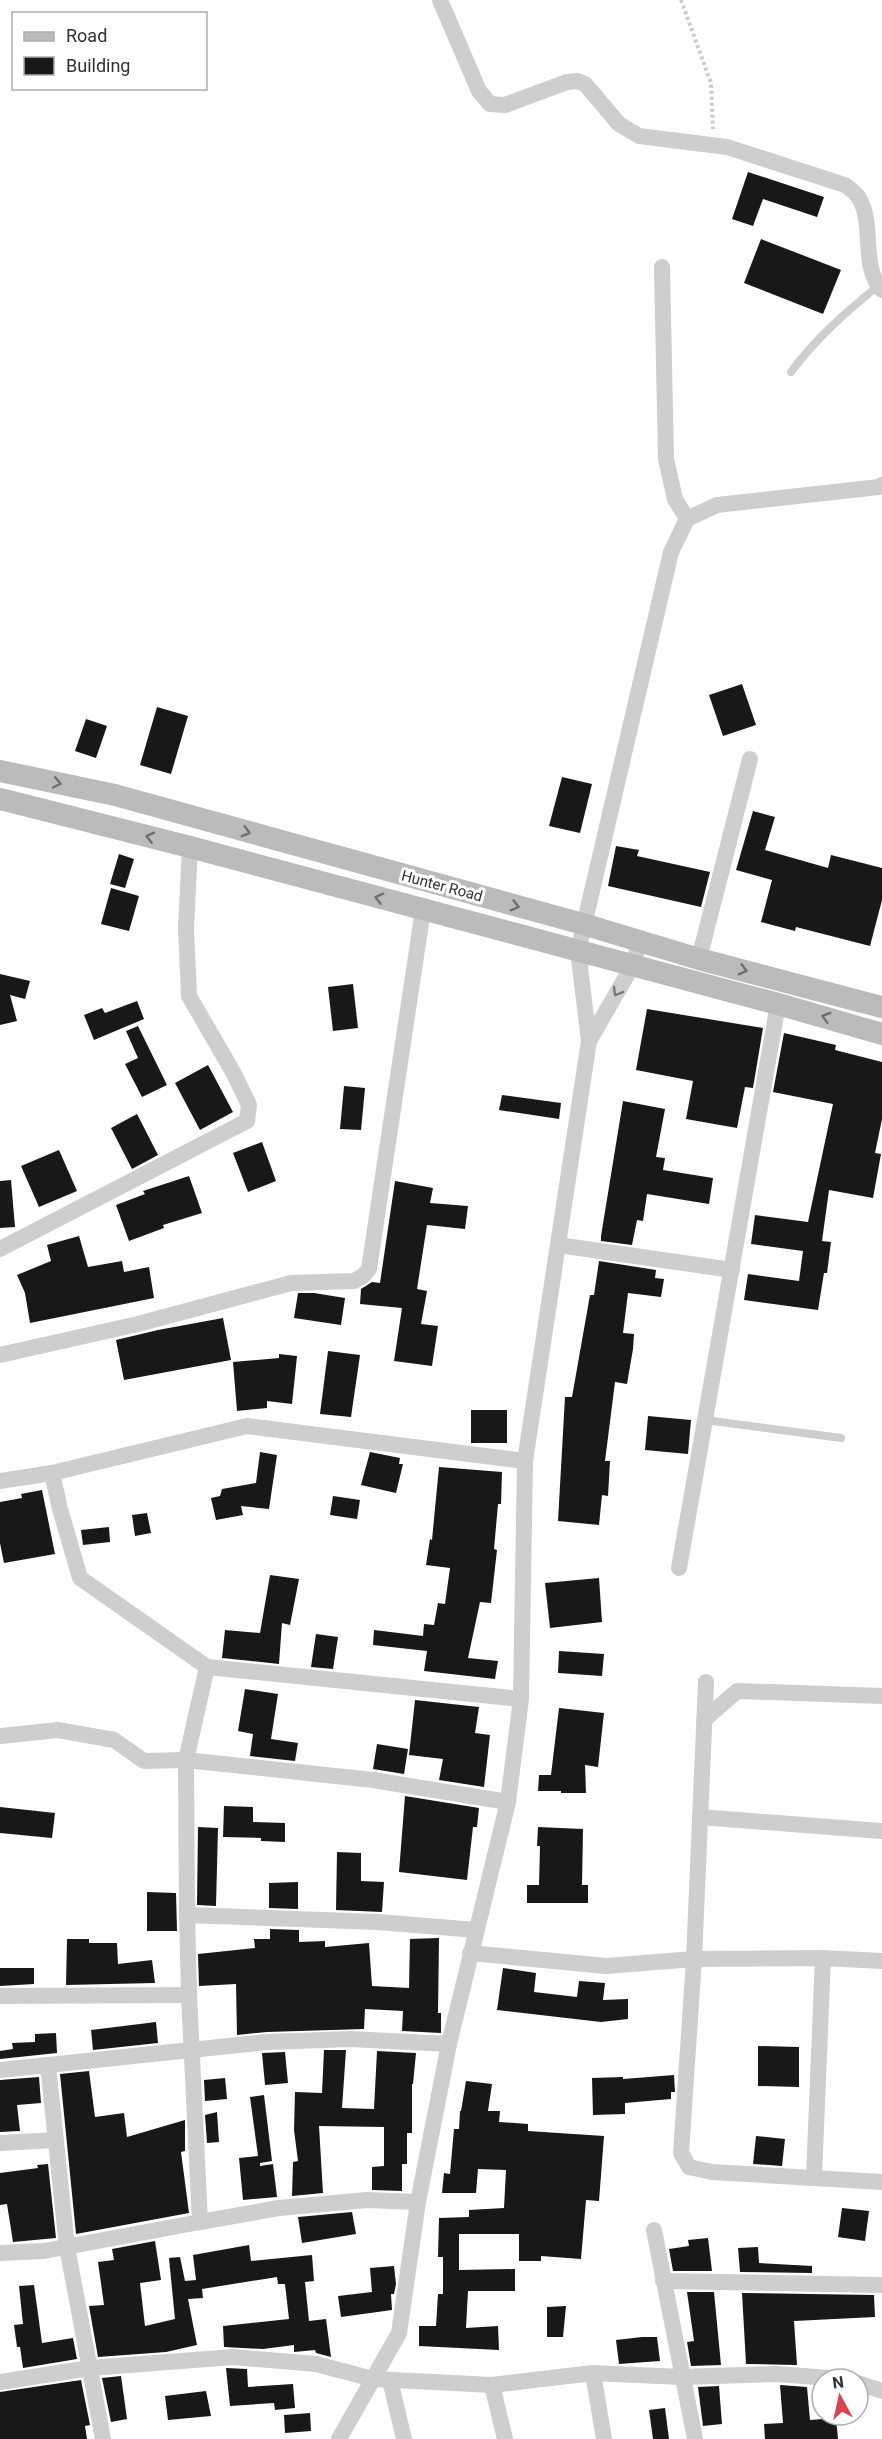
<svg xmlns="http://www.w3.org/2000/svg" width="882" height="2439" viewBox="0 0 882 2439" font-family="Roboto,sans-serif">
<rect width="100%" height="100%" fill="#fff"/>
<g fill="#181818">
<polygon points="748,172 824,197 817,217 763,199 753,226 732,219"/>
<polygon points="761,239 841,270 823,314 744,283"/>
<polygon points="742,684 756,725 723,736 709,695"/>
<polygon points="157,707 188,716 171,774 140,765"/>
<polygon points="86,719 107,726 96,758 75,751"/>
<polygon points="562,777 592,784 580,833 549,826"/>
<polygon points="753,811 775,817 765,850 828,868 831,855 882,868 882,900 870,946 796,927 795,931 761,922 772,880 736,870"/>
<polygon points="616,846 639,850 637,856 710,872 701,907 608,886"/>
<polygon points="119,854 134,859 125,888 110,884"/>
<polygon points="111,888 139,896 129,931 101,924"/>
<polygon points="0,974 30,981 25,999 10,995 17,1021 0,1025"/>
<polygon points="353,984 358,1028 333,1031 328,987"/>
<polygon points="137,1001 144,1019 94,1040 84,1015 102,1008 105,1013"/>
<polygon points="647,1009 763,1028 753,1088 745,1087 737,1128 686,1119 693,1081 636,1070"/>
<polygon points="138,1026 167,1085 142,1097 125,1064 138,1058 126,1031"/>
<polygon points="784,1033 836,1045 835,1050 882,1062 882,1119 875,1153 881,1154 873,1198 829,1190 822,1241 831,1242 827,1273 824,1273 818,1310 744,1300 748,1274 799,1281 803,1251 751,1244 755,1215 808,1222 833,1104 773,1092"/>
<polygon points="208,1065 233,1112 200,1130 175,1083"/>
<polygon points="344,1086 365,1088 361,1130 340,1129"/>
<polygon points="502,1095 561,1103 559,1119 499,1110"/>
<polygon points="623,1101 665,1109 656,1157 665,1158 663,1170 713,1178 709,1204 647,1194 643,1221 637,1220 632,1245 601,1241 601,1236"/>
<polygon points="137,1114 158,1155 132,1169 111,1128"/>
<polygon points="262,1142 276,1181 248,1192 233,1153"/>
<polygon points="59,1150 77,1191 39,1207 21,1166"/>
<polygon points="189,1176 202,1213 163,1225 164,1228 129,1241 116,1205 145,1194 143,1191"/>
<polygon points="11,1180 15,1227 0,1228 0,1181"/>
<polygon points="395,1181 433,1188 430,1203 468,1206 465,1229 427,1225 417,1289 427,1291 421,1324 438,1326 432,1366 394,1361 402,1308 360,1304 361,1289 372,1282 380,1283"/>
<polygon points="79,1236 88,1267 122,1261 124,1272 149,1267 154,1298 30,1323 25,1293 17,1275 51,1261 47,1245"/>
<polygon points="599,1261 656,1270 655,1278 664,1279 661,1297 628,1293 623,1333 634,1334 633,1349 627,1384 615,1382 605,1461 610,1461 608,1496 602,1495 599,1525 558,1521 565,1397 572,1397 590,1295 594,1295"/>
<polygon points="298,1293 314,1293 345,1298 341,1325 294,1318"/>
<polygon points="223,1318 231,1360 124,1380 116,1340 158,1330"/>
<polygon points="328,1351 360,1355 351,1417 320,1414"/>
<polygon points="279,1354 297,1356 292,1404 267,1401 267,1408 237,1411 233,1362 279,1358"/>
<rect x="471" y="1410" width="36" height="33"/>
<polygon points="648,1416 691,1420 688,1454 645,1450"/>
<polygon points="260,1452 277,1455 269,1509 241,1506 243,1515 216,1520 211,1498 220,1496 222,1489 256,1483"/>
<polygon points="370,1452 400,1458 399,1464 403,1464 396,1493 361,1485"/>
<polygon points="439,1467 502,1472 501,1504 498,1504 494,1549 497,1550 491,1603 480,1602 468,1658 498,1661 495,1679 424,1671 427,1651 373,1645 374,1630 423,1636 424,1624 434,1625 438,1603 445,1604 450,1568 426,1565 430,1539 432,1540"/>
<polygon points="42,1490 55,1554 4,1563 0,1543 0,1502 22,1498 21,1494"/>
<polygon points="333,1496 360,1500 357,1519 330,1515"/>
<polygon points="147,1513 151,1533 135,1536 132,1515"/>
<polygon points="109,1527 110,1542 83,1545 81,1530"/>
<polygon points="270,1575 299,1579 290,1625 282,1623 279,1664 222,1658 225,1630 260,1633"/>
<polygon points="599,1578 602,1622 550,1628 545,1583"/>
<polygon points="316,1634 338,1637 333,1669 311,1667"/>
<polygon points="559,1651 604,1654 602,1676 558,1673"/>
<polygon points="245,1689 278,1694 271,1739 298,1743 295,1761 250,1756 253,1734 238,1731"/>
<polygon points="415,1700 479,1707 475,1733 490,1735 484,1787 439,1780 443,1759 409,1755"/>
<polygon points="559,1708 604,1713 598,1767 585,1765 586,1793 561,1793 561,1791 538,1791 539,1775 551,1775"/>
<polygon points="377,1744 408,1749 404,1774 373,1769"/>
<polygon points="405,1796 479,1808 477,1827 473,1827 467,1880 399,1872"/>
<polygon points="224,1806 253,1807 253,1822 285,1823 285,1842 261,1841 261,1838 223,1837"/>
<polygon points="0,1807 55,1813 52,1838 0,1833"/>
<polygon points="198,1827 218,1828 216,1906 197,1905"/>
<polygon points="538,1827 583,1829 582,1885 588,1885 588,1903 527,1903 527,1885 539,1885 540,1846 537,1846"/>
<polygon points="337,1852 361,1853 361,1881 384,1882 382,1912 336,1910"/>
<polygon points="298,1882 298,1909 269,1908 269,1883"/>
<polygon points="147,1892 176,1893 177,1931 147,1931"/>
<polygon points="270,1929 299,1930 299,1942 325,1941 325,1947 369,1943 372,1986 409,1988 410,1939 439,1938 438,2013 441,2013 441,2033 402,2031 403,2011 365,2009 364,2029 267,2032 237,2035 236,1984 199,1986 198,1954 255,1948 254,1939 270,1939"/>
<polygon points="67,1939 89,1939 89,1943 117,1943 118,1964 152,1960 155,1983 66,1985"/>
<polygon points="0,1968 34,1968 34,1984 0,1986"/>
<polygon points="503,1968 536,1973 534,1992 577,1997 579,1981 605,1983 603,2000 628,1999 628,2019 601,2022 497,2010"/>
<polygon points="156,2022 158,2043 93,2050 91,2030"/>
<polygon points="56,2033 57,2053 0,2059 0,2051 13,2049 12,2043 35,2042 35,2034"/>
<polygon points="758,2046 799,2047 799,2087 758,2086"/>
<polygon points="324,2050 346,2050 342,2108 374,2109 377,2051 416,2053 413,2084 412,2084 412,2133 407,2133 407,2164 402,2164 402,2191 372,2190 372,2167 384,2166 384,2127 319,2126 323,2193 292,2196 293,2162 298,2161 294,2130 295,2092 322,2093"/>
<polygon points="285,2052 288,2083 265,2085 262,2053"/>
<polygon points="89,2071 95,2117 124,2113 127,2137 185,2120 185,2151 181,2152 189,2213 76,2234 60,2074"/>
<polygon points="674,2075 675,2092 671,2092 671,2099 625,2103 625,2114 593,2115 592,2078 623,2077 623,2079"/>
<polygon points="39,2077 41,2103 17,2105 20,2131 0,2132 0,2080"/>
<polygon points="225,2078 227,2099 205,2101 204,2080"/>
<polygon points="466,2081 492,2084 488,2111 500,2111 499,2122 528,2124 528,2131 604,2136 599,2201 586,2200 581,2259 541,2256 541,2261 519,2261 519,2234 459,2234 459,2270 515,2269 515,2291 468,2291 466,2328 498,2326 499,2350 419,2346 419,2326 436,2326 438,2294 443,2294 443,2257 438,2257 439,2218 469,2217 469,2210 504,2208 506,2170 478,2169 476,2193 442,2193 444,2173 450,2174 454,2129 459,2129 460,2111 461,2111"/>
<polygon points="264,2095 272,2161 260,2163 260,2166 273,2164 277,2197 243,2200 239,2158 258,2156 250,2097"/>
<polygon points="217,2112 219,2142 207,2143 205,2115"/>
<polygon points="756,2136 785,2139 782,2166 753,2164"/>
<polygon points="48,2164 56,2238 13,2242 7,2204 0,2205 0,2173 38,2168 37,2165"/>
<polygon points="842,2208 869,2211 865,2241 838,2237"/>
<polygon points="352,2212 356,2234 302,2243 298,2217"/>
<polygon points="708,2238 712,2271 673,2271 669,2249 689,2246 688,2240"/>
<polygon points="155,2241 161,2280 140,2283 145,2326 175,2319 169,2258 180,2257 185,2281 196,2280 193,2255 249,2245 251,2261 312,2255 314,2281 305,2282 309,2321 326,2319 331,2357 316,2353 315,2350 294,2352 294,2345 263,2349 224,2347 223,2326 289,2319 285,2284 278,2284 277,2277 202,2289 203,2298 188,2299 197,2345 166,2352 98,2357 89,2306 104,2305 98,2262 114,2260 112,2249"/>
<polygon points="758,2247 759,2263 812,2266 812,2273 740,2272 738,2248"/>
<polygon points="394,2266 396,2284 394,2294 391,2294 392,2310 341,2317 338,2296 372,2292 370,2268"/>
<polygon points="34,2285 42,2343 73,2338 77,2359 23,2368 20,2347 17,2347 14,2325 23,2324 19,2286"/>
<polygon points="687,2292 714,2292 721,2365 691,2366 687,2342 694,2341"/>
<polygon points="742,2293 874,2295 875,2317 794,2321 797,2365 746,2364"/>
<polygon points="566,2306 563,2337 547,2337 547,2307"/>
<polygon points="642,2337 657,2337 660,2361 619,2364 616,2340"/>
<polygon points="226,2368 247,2369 248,2387 293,2384 295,2408 275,2410 274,2403 230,2406"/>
<polygon points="121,2376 127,2419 111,2422 102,2378"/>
<polygon points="81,2380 90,2425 85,2426 87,2439 0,2439 0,2392"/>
<polygon points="780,2385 807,2387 810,2420 836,2418 838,2439 765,2439 764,2424 783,2423"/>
<polygon points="719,2386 722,2424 703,2426 698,2387"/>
<polygon points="206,2391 211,2416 168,2420 165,2396"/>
<polygon points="665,2408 669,2439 653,2439 649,2410"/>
<polygon points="310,2413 311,2431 285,2433 284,2415"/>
</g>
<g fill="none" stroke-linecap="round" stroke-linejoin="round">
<polyline stroke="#cbcbcb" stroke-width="4" stroke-dasharray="3 3" stroke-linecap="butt" points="681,0 711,83 713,129"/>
<g stroke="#cecece" stroke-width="8">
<path d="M791,372C816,338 846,312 878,286"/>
<polyline points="705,1420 841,1438"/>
</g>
<g stroke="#cecece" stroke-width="16">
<path d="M440,0L479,91L490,104L505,105L567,82L577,81L585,84L619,124L639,136L727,147L845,185C850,189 856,193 859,198C875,225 860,266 882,290"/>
<polyline points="662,267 666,459 675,499 687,519"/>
<polyline points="699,959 750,759"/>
<polyline points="589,1041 633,965 640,941"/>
<polyline points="558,1245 732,1270"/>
<polyline points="0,1249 247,1121 249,1105 233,1072 189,996 186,928 190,847"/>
<polyline points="0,1355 138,1324 291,1283 354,1281 363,1276 369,1269 423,910"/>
<polyline points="52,1473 60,1509 80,1578 207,1667 186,1760 187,1915"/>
<polyline points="0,1481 52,1473 247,1426 525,1461"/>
<polyline points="679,1568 778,1004"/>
<polyline points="207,1667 521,1699"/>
<polyline points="706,1682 694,1959 681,2153 689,2167 712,2172 882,2182"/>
<polyline points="704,1720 737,1691 882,1696"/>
<polyline points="0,1736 58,1730 114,1740 144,1761 186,1760 373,1780 508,1802"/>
<polyline points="700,1817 882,1831"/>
<polyline points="470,1953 606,1966 694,1959 823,1958 882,1961"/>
<polyline points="0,1996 189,1995"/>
<polyline points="48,2065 67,2247 103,2439"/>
<polyline points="0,2070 267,2042 350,2039 449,2044"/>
<polyline points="0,2143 56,2140"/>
<polyline points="814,2177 823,1958"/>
<polyline points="200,2222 279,2208 367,2200 418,2202"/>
<polyline points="654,2230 695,2439"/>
<polyline points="0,2253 44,2251 200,2222 189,1995 187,1915 378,1922 476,1930"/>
<polyline points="663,2281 882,2285"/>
<polyline points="593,2373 604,2439"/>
<polyline points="390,2380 404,2439"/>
<polyline points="0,2382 90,2368 233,2357 316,2364 373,2379 492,2385 593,2373 681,2377 776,2374 844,2379"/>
<polyline points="858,2383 882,2391"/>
<polyline points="492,2385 505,2439"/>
<polyline points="339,2439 399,2333 418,2202 449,2044 508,1802 521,1699 525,1461 589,1041 578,951 671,552 687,519 717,505 879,487 882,485"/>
</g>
<g stroke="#bbb" stroke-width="22">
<polyline points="0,771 115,795 583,924 699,959 882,1007"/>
<polyline points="0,799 190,847 778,1004 882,1034"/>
</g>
</g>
<defs><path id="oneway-chevron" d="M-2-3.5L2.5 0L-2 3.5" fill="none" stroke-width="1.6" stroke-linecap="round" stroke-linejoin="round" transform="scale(1.5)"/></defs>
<g stroke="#6f6f6f">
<use href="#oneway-chevron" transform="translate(57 783) rotate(12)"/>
<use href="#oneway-chevron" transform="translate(246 832) rotate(16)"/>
<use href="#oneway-chevron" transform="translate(150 837) rotate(-166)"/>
<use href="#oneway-chevron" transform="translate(379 898) rotate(-165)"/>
<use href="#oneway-chevron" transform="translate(515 906) rotate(15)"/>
<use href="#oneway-chevron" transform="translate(743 970) rotate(15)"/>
<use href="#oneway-chevron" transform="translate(826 1017) rotate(-164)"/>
</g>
<use stroke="#787878" href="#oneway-chevron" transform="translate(617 992) rotate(120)"/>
<g text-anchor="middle" stroke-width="6" stroke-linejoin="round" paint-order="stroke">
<g font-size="15" fill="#313131" stroke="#fff">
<text transform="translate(442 886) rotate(15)" y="5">Hunter Road</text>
</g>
</g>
<rect x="12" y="12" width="195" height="78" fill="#ffffff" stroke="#adadad" stroke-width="1.5"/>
<rect x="24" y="32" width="30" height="9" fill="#bbbbbb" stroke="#adadad" stroke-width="1.5"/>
<text x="66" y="42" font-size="18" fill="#313131">Road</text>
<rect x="24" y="57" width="30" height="18" fill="#181818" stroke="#adadad" stroke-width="1.5"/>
<text x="66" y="72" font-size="18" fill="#313131">Building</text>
<g transform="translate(840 2397) rotate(352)"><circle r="28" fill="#ffffff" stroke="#adadad" stroke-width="1.5"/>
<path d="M0-4.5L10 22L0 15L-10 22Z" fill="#d94351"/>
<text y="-9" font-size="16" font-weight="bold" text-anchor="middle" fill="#313131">N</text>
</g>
</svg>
